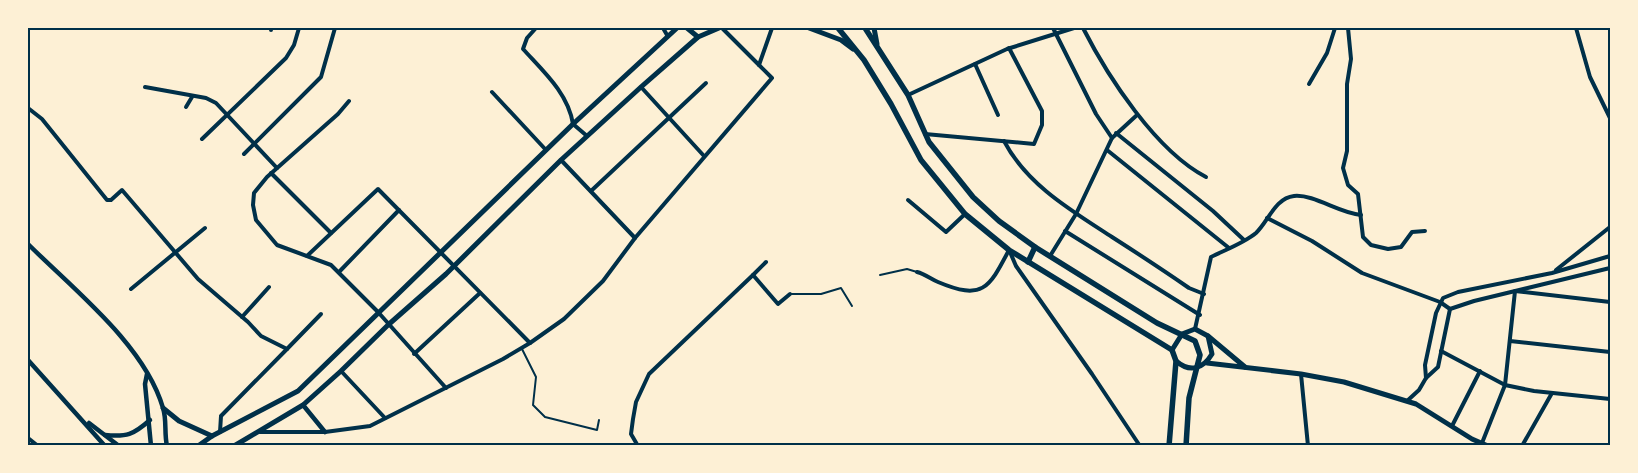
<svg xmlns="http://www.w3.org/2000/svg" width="1638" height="473" viewBox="0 0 1638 473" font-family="Montserrat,sans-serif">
<rect width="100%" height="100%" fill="#fdf0d5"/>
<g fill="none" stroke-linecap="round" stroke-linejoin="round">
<g stroke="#003049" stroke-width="2">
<polyline points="880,275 907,269 917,272"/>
<polyline points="790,294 821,294 841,288 852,306"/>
<polyline points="522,349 536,377 533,405 545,417 597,430 599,420"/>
</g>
<g stroke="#003049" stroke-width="4">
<path d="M536,28L527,38L523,49C543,71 568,93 573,124L587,136"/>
<polyline points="663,28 667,35"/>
<polyline points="722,28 759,65"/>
<polyline points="1053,28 1096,114 1112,138"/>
<path d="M1083,28C1108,77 1156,151 1206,177"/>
<polyline points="1348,28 1351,59 1347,84 1347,151 1343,168 1348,185 1358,194 1363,237 1371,245 1388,249 1401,247 1412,232 1425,231"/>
<polyline points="1576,28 1590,77 1610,118"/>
<polyline points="271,30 271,28"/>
<polyline points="975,64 998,115"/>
<polyline points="1309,84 1327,53 1335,28"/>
<polyline points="145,87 206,98 216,103 277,168"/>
<polyline points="641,87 704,156"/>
<polyline points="492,92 546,150"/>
<polyline points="908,95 1007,49 1074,28"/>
<polyline points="349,101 338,114 267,177 254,193 253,205 256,220 277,245 331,265 378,312 446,388"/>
<polyline points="186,107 192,97"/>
<polyline points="28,108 42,119 107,200 111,200 122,190 198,279 248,322 261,336 287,349 221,416 220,432"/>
<polyline points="1116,133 1213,211 1244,240"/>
<polyline points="925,134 1034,144 1042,125 1042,111 1009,48"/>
<polyline points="202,139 286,58 294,45 299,28"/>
<path d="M1004,141C1027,185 1072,211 1112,237C1137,253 1163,270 1189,288L1204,294"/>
<polyline points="1107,150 1229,248"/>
<polyline points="244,154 321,77 335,28"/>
<polyline points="561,160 635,238"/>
<polyline points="271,173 331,233"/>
<polyline points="591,191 706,83"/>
<polyline points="908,200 946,232 965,214"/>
<polyline points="1267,218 1312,241 1362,273 1440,302 1450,309"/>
<polyline points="1065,231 1200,315"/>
<polyline points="1010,252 1016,266 1092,374 1140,446"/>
<polyline points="307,256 378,189 530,343"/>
<polyline points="1050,256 1076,214 1112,138 1137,115"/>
<polyline points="1556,270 1610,227"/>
<polyline points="339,272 399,210"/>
<path d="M917,272C925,274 931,279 938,282C983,301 989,288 1009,250"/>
<polyline points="753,275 766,262"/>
<polyline points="131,289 205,228"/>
<polyline points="242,317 269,287"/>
<path d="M1195,329L1211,257C1225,250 1244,243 1256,233C1268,222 1275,198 1294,196C1314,194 1339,213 1361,215"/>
<polyline points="1510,341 1610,352"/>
<polyline points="287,349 321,314"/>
<polyline points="1441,351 1505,385 1534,391 1610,399"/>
<polyline points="414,354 480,293"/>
<polyline points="341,371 385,418"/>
<polyline points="1301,374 1308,446"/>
<polyline points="1426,378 1438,367 1450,309 1474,301 1610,268"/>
<polyline points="1407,401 1419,390 1426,378 1425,365 1436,313 1443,298 1458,292 1552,273 1610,256"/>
<polyline points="1452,426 1480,371"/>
<polyline points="260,432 325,432 370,426 503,359 530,343 564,319 603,281 635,238 772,78 759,65 772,28"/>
<polyline points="28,438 38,446"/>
<polyline points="1482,443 1505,385 1515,291 1610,302"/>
<polyline points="638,446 631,434 633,419 636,402 649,374 753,275 778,304 790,294"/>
<polyline points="1522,446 1552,393"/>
</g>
<g stroke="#003049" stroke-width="4.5">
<path d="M28,244C73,289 145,345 163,408C167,420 164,433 167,446"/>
<polyline points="28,360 105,446"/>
<polyline points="147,374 145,384 151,446"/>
<polyline points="303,405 325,432"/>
<polyline points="89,423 119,446"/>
<path d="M105,435C127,437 133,435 150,420"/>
</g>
<g stroke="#003049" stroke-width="5">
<polyline points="687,28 698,37"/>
<polyline points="809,28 841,40 853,49"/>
<polyline points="874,28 877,44"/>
<polyline points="1172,350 1182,334 1195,329 1208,336 1245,367"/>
<path d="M1176,361C1190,373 1203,369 1212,354L1208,336"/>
<polyline points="1207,363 1301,374 1344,382 1416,404 1472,439 1488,446"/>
<polyline points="163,408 179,421 212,436"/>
<polyline points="198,446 212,436 298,391 573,124 677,28"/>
<polyline points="234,446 303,405 341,371 388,325 446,274 561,160 641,87 698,37 719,28"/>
</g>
<g stroke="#003049" stroke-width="5.5">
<polyline points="838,28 864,60 891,104 921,160 965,214 1009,250 1172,350 1176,361 1169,446"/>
<polyline points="865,28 908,95 929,142 973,197 999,221 1035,247 1157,323 1195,341 1200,355 1189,398 1186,446"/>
</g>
<polyline stroke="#003049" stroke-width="5.5" points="1028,262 1035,247"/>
</g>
<rect width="1638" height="473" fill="none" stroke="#fdf0d5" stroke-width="58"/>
<rect x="29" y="29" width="1580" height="415" fill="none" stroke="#003049" stroke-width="2"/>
</svg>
